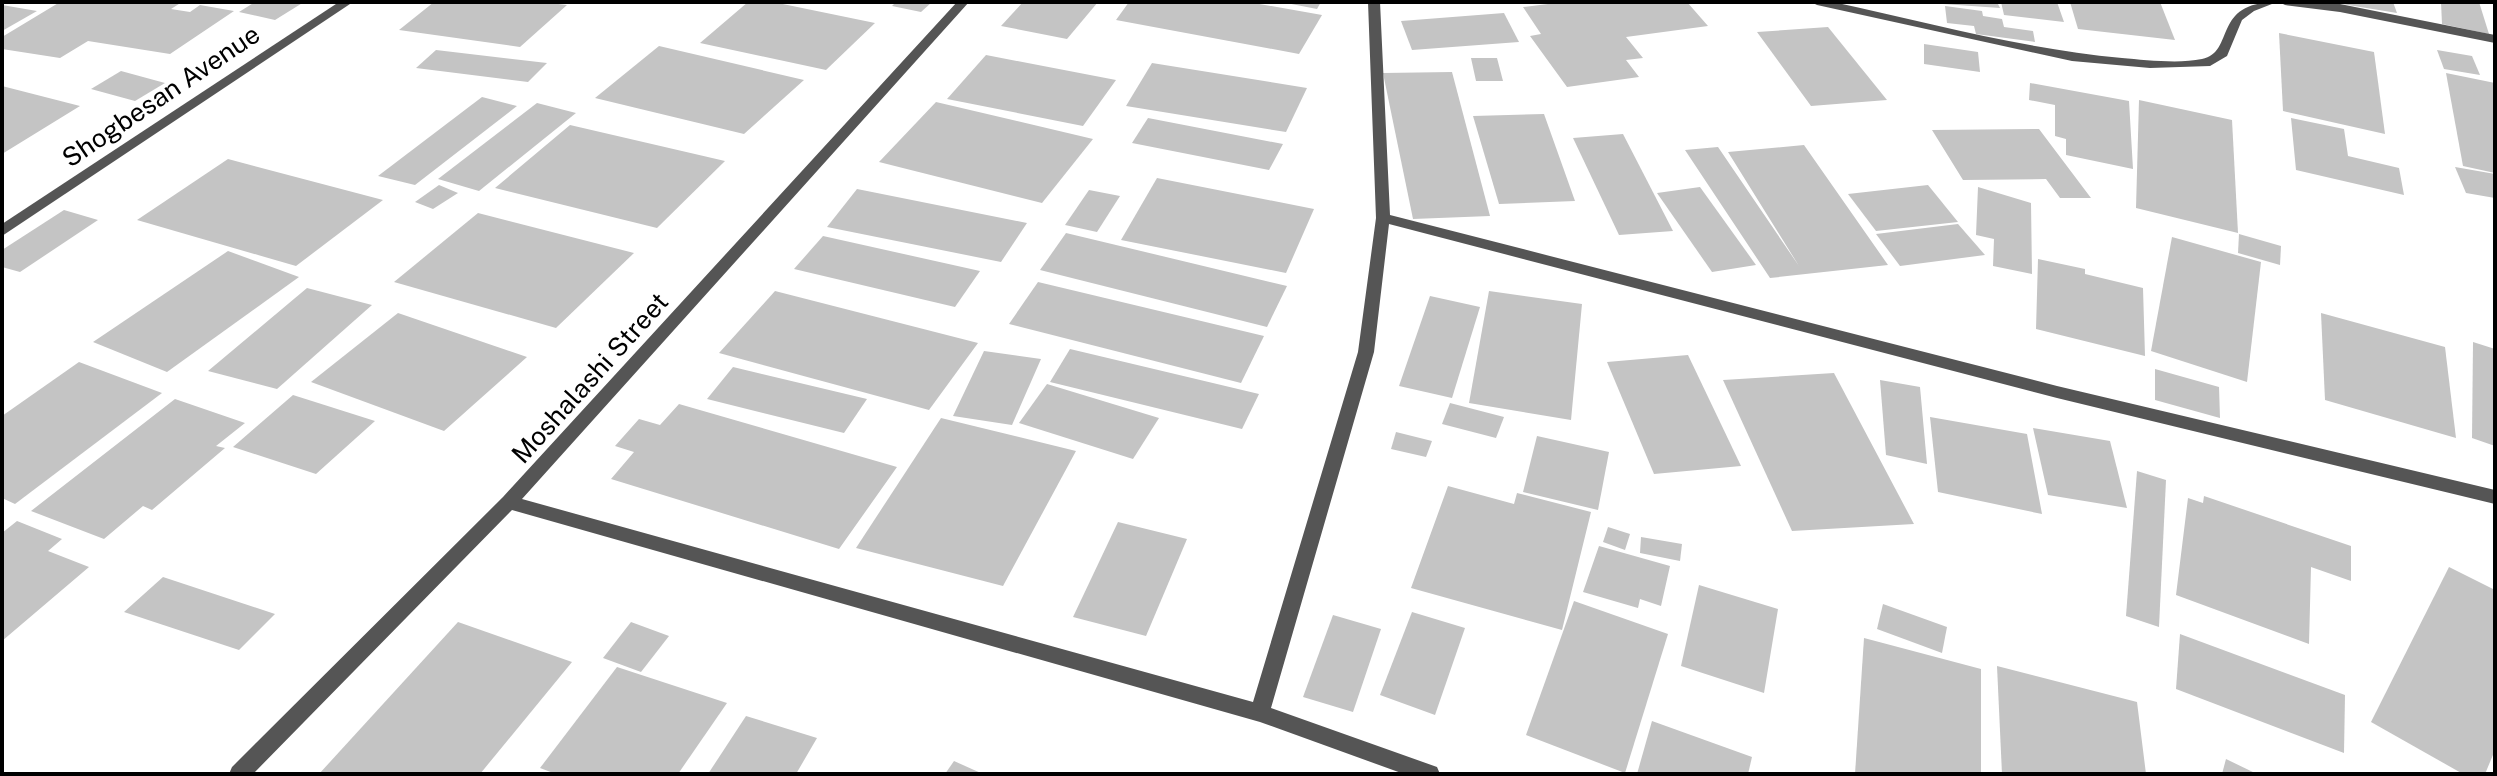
<svg xmlns="http://www.w3.org/2000/svg" width="2497" height="776" viewBox="0 0 2497 776" font-family="'Public Sans',sans-serif">
<rect width="100%" height="100%" fill="#fff"/>
<g fill="#c4c4c4">
<polygon points="60,2 182,2 171,9 190,12 200,5 234,11 170,54 88,41 60,58 2,49 2,37"/>
<polygon points="255,2 304,2 275,20 239,12"/>
<polygon points="434,2 541,2 567,5 520,47 399,30"/>
<polygon points="748,2 773,2 875,23 826,70 700,43"/>
<polygon points="896,2 932,2 921,12 892,6"/>
<polygon points="1023,2 1098,2 1067,39 1001,26"/>
<polygon points="1129,2 1248,2 1322,15 1299,54 1116,20"/>
<polygon points="1281,2 1321,2 1317,9"/>
<polygon points="1564,2 1687,2 1708,26 1626,37 1643,58 1626,60 1639,77 1567,87 1530,36 1541,34 1523,7"/>
<polygon points="1943,2 1997,2 2000,8 1943,4"/>
<polygon points="2001,2 2057,2 2064,22 2004,15"/>
<polygon points="2070,2 2160,2 2175,40 2078,29"/>
<polygon points="2342,2 2393,2 2397,13 2342,4"/>
<polygon points="2441,2 2479,2 2489,34 2442,24"/>
<polygon points="2,5 37,11 2,31"/>
<polygon points="1945,6 1982,11 1983,16 2002,19 2004,27 2033,31 2035,42 1976,34 1974,26 1947,23"/>
<polygon points="1504,13 1519,42 1412,50 1401,21"/>
<polygon points="1828,27 1887,100 1811,106 1757,32"/>
<polygon points="2279,33 2374,52 2385,134 2283,111"/>
<polygon points="1924,44 1978,52 1980,72 1924,64"/>
<polygon points="659,46 804,80 744,134 595,98"/>
<polygon points="436,50 547,63 528,82 416,68"/>
<polygon points="2437,50 2472,56 2480,75 2444,69"/>
<polygon points="986,55 1116,80 1083,126 947,99"/>
<polygon points="1471,58 1497,58 1503,81 1476,81"/>
<polygon points="1152,63 1307,88 1286,132 1126,106"/>
<polygon points="121,71 165,83 135,101 91,89"/>
<polygon points="1452,72 1490,216 1413,219 1383,73"/>
<polygon points="2446,73 2495,83 2495,173 2463,166"/>
<polygon points="2030,83 2129,101 2133,169 2066,155 2066,139 2055,136 2055,105 2029,100"/>
<polygon points="2,86 80,106 2,154"/>
<polygon points="482,97 517,106 415,185 378,176"/>
<polygon points="2139,100 2232,120 2238,233 2136,208"/>
<polygon points="936,102 1093,139 1042,203 879,162"/>
<polygon points="537,103 576,113 479,191 438,179"/>
<polygon points="1544,114 1575,201 1499,204 1473,116"/>
<polygon points="1148,118 1283,144 1269,170 1132,143"/>
<polygon points="2291,118 2344,129 2348,156 2399,168 2404,195 2296,170"/>
<polygon points="570,125 725,161 657,228 495,188"/>
<polygon points="2039,129 2091,198 2060,198 2046,179 1963,180 1932,130"/>
<polygon points="1623,134 1673,231 1619,235 1573,138"/>
<polygon points="1804,145 1888,265 1770,278 1685,150 1718,147 1799,266 1728,152"/>
<polygon points="228,159 383,200 296,266 137,220"/>
<polygon points="2455,167 2495,174 2495,198 2466,193"/>
<polygon points="1157,178 1314,209 1286,273 1121,240"/>
<polygon points="439,185 458,193 433,209 415,202"/>
<polygon points="1928,185 1958,222 1876,231 1848,194"/>
<polygon points="1700,187 1756,265 1712,272 1657,193"/>
<polygon points="1978,187 2031,203 2032,274 1993,266 1994,239 1976,235"/>
<polygon points="857,189 1027,223 1001,262 827,227"/>
<polygon points="1089,190 1120,196 1097,232 1065,225"/>
<polygon points="64,210 98,220 20,272 2,267 2,250"/>
<polygon points="478,213 634,253 556,328 394,282"/>
<polygon points="1958,224 1985,255 1900,266 1876,234"/>
<polygon points="1066,233 1287,286 1267,327 1040,270"/>
<polygon points="2239,234 2281,246 2280,265 2238,253"/>
<polygon points="823,236 980,271 955,307 794,269"/>
<polygon points="2172,237 2261,262 2247,382 2151,351"/>
<polygon points="228,251 299,277 167,372 93,342"/>
<polygon points="2038,259 2085,269 2085,274 2143,288 2145,356 2036,329"/>
<polygon points="1038,282 1264,336 1241,383 1009,324"/>
<polygon points="307,288 372,305 277,389 208,371"/>
<polygon points="775,291 978,343 929,410 719,353"/>
<polygon points="1489,291 1582,304 1571,420 1469,403"/>
<polygon points="1430,296 1480,307 1452,398 1399,386"/>
<polygon points="398,313 527,357 444,431 311,382"/>
<polygon points="2321,313 2445,347 2456,438 2325,400"/>
<polygon points="2473,342 2495,349 2495,446 2472,438"/>
<polygon points="1070,349 1259,394 1242,429 1050,382"/>
<polygon points="984,351 1041,359 1012,425 953,416"/>
<polygon points="1688,355 1741,466 1654,474 1607,362"/>
<polygon points="79,362 162,393 15,504 2,498 2,416"/>
<polygon points="733,367 867,399 844,433 707,399"/>
<polygon points="2155,369 2219,387 2220,418 2155,400"/>
<polygon points="1834,373 1914,524 1792,531 1723,380"/>
<polygon points="1880,380 1920,387 1927,464 1886,455"/>
<polygon points="1047,384 1159,418 1133,459 1019,423"/>
<polygon points="293,395 375,421 316,474 233,447"/>
<polygon points="175,399 245,423 216,446 225,448 152,510 143,506 104,539 31,511"/>
<polygon points="1450,403 1504,417 1496,438 1442,424"/>
<polygon points="679,404 897,467 839,549 611,479 634,452 615,446 639,419 660,425"/>
<polygon points="1930,417 2027,434 2042,514 1938,492"/>
<polygon points="941,418 1076,451 1003,586 856,548"/>
<polygon points="2033,428 2110,441 2127,508 2048,495"/>
<polygon points="1396,432 1432,441 1426,457 1391,449"/>
<polygon points="1537,436 1609,452 1598,510 1523,492"/>
<polygon points="2137,471 2166,480 2159,627 2126,616"/>
<polygon points="1448,486 1514,504 1517,493 1591,512 1562,630 1411,588"/>
<polygon points="2204,496 2351,546 2351,581 2311,567 2309,644 2176,595 2188,498 2203,503"/>
<polygon points="17,521 62,539 48,551 89,567 2,641 2,533"/>
<polygon points="1118,522 1187,539 1146,636 1073,617"/>
<polygon points="1608,527 1630,534 1625,550 1603,542"/>
<polygon points="1641,537 1682,544 1680,561 1640,553"/>
<polygon points="1599,546 1670,566 1661,606 1640,599 1638,608 1583,592"/>
<polygon points="2449,567 2495,590 2495,750 2485,774 2463,774 2371,722"/>
<polygon points="163,577 275,614 239,650 124,612"/>
<polygon points="1699,585 1778,609 1764,693 1681,666"/>
<polygon points="1574,601 1668,634 1625,773 1526,735"/>
<polygon points="1883,604 1947,627 1942,653 1877,629"/>
<polygon points="1412,612 1465,628 1435,715 1380,695"/>
<polygon points="1333,615 1381,629 1353,712 1303,697"/>
<polygon points="458,622 572,662 480,774 319,774"/>
<polygon points="631,622 669,636 641,672 603,658"/>
<polygon points="2180,634 2345,695 2344,753 2176,689"/>
<polygon points="1864,638 1981,669 1981,774 1855,774"/>
<polygon points="1997,666 2137,702 2146,774 2002,774"/>
<polygon points="617,667 727,703 678,774 556,774 540,768"/>
<polygon points="746,716 817,738 796,774 708,774"/>
<polygon points="1652,721 1752,757 1748,774 1637,774"/>
<polygon points="2226,759 2257,774 2222,774"/>
<polygon points="954,761 983,774 945,774"/>
</g>
<g fill="none" stroke-linecap="round" stroke-linejoin="round">
<g fill="#555" fill-rule="evenodd">
<polygon points="339,2 353,2 2,236 2,224"/>
<polygon points="957,2 969,2 522,499 1253,702 1358,352 1376,218 1368,2 1380,2 1390,215 2057,386 2495,490 2495,504 2057,398 1389,224 1374,352 1271,708 1437,767 1440,774 1404,774 1260,722 512,510 253,774 229,774 232,767 503,497"/>
<path d="M1811,2H1833C1929,23 2025,49 2122,58C2145,60 2179,64 2202,59C2236,52 2211,2 2277,2L2254,11L2242,20L2227,56L2210,66L2150,68L2072,61L1817,5Z"/>
<polygon points="2279,2 2340,4 2495,35 2495,43 2340,12 2285,5"/>
</g>
</g>
<g text-anchor="middle" stroke-width="6" stroke-linejoin="round" paint-order="stroke">
<g font-size="26" fill="#000" stroke="#fff">
<text transform="translate(161 96) rotate(-34)" y="9">Shogbesan Avenue</text>
<text transform="translate(590 378) rotate(-48)" y="9">Moshalashi Street</text>
</g>
</g>
<rect width="2497" height="776" fill="none" stroke="#000000" stroke-width="8"/>
</svg>
